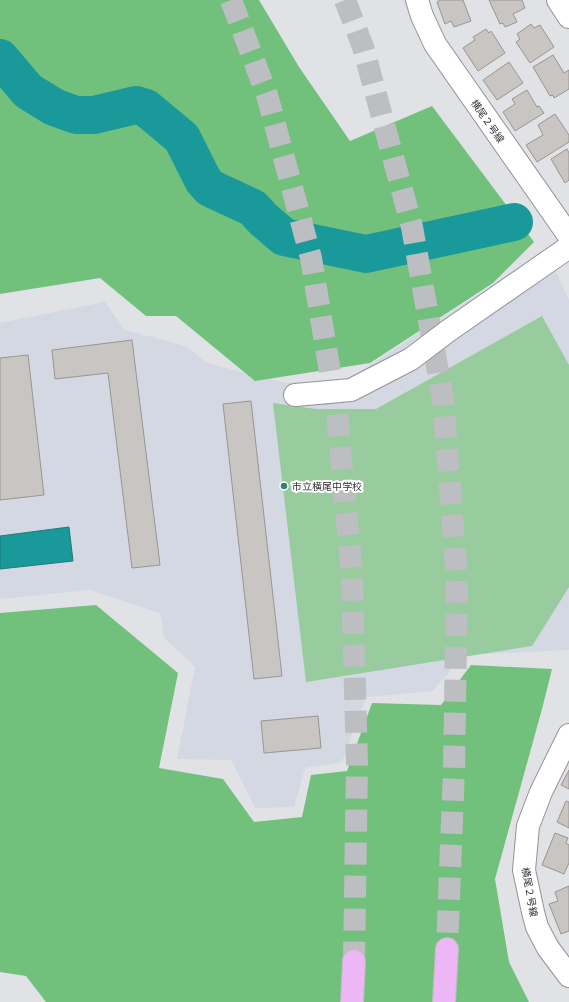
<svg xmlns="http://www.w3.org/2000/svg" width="569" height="1002" viewBox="0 0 569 1002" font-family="'Varela Round','Noto Sans JP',sans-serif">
<rect width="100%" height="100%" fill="#e0e2e6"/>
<polygon fill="#d3d8e3" points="546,250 569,300 569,650 464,655 433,691 366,697 342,762 305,768 294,807 255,808 231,760 177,759 195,667 164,637 160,613 90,590 0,599 0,323 105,302 125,330 186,346 207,363 286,383 347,380"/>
<polygon fill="#98cb9d" points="542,316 569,365 569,587 532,646 306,682 273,403 316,409 376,409"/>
<g fill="#71c17c">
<polygon points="0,0 259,0 299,67 350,141 432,106 534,242 493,283 370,363 255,381 176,316 146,316 100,278 0,294"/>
<polygon points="96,605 178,673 159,768 223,779 254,822 302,817 311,775 347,771 372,703 441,705 471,665 552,669 542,709 495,879 509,962 529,1002 46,1002 26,976 0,972 0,613"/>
</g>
<polygon fill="#19999a" stroke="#207a7a" points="69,527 73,561 0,569 0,536"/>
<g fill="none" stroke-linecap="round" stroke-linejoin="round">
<polyline stroke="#19999a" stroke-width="38" points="0,58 28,91 54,107 76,115 94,115 136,105 146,108 182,138 203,180 210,188 253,208 263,219 284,237 366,254 514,222"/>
</g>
<g fill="#c9c5c2" stroke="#999592">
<polygon points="440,0 463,0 471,21 454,27 451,21 445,24 437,2"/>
<polygon points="489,0 522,0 525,8 513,14 517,22 505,27 503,23 500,24"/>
<polygon points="531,24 534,28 540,25 554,47 530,63 516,42 520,39 517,34"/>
<polygon points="486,29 489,33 491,31 505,53 478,71 463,48 475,40 473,37"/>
<polygon points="553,55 564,73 569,70 569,89 554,98 553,95 550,96 533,67"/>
<polygon points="509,62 523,83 497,100 483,80"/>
<polygon points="527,90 537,107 539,106 544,113 515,131 503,112 515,104 512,99"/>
<polygon points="555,114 569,135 569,142 537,162 526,145 543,135 538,125"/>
<polygon points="567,149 569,153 569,180 565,183 551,159"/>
<polygon points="132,340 160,565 132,568 108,373 55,379 52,350"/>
<polygon points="28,355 44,495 0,500 0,358"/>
<polygon points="251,401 282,676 254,679 223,404"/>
<polygon points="318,716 321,748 264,753 261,721"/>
<polygon points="569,770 569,789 561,785"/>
<polygon points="566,801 569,802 569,828 557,822"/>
<polygon points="555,833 568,838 566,843 569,845 569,863 564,874 542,865"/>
<polygon points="569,886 569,931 561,934 549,904 558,901 555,892"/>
</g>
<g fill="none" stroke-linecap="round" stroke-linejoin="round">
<g stroke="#bdbec2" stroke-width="22" stroke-dasharray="22 11" stroke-linecap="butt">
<polyline points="231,0 267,95 311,258 337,414 352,574 357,764 354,961"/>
<polyline points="345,0 363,47 412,227 443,399 457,578 454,769 447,949"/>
</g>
<g stroke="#919397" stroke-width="24">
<g id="minor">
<polyline points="417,0 422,16 435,44 569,236"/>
<polyline points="558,0 569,17"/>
<polyline points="295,395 351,390 411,359 448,331 569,247"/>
<polyline points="569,735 541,792 528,826 524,870 533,912 537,927 548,948 569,976"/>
</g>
</g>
<g stroke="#bcbdbd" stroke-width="24">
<g id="highway">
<polyline points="352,1002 354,961"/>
<polyline points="444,1002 447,949"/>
</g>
</g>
<use href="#minor" stroke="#fff" stroke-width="22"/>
<use href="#highway" stroke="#edb6f5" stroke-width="22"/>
</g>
<circle fill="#3b7e6f" stroke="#fff" stroke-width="1.5" cx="284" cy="486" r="4"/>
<g text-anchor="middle" stroke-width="4" stroke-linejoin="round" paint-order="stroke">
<g font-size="10" fill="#2f3031" stroke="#fff">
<text transform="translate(488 121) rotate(55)" y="4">横尾２号線</text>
<text transform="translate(530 892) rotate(80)" y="4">横尾２号線</text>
</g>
<g font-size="10" fill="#2f3031" stroke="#fff" text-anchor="start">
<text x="292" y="490">市立横尾中学校</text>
</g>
</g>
</svg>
